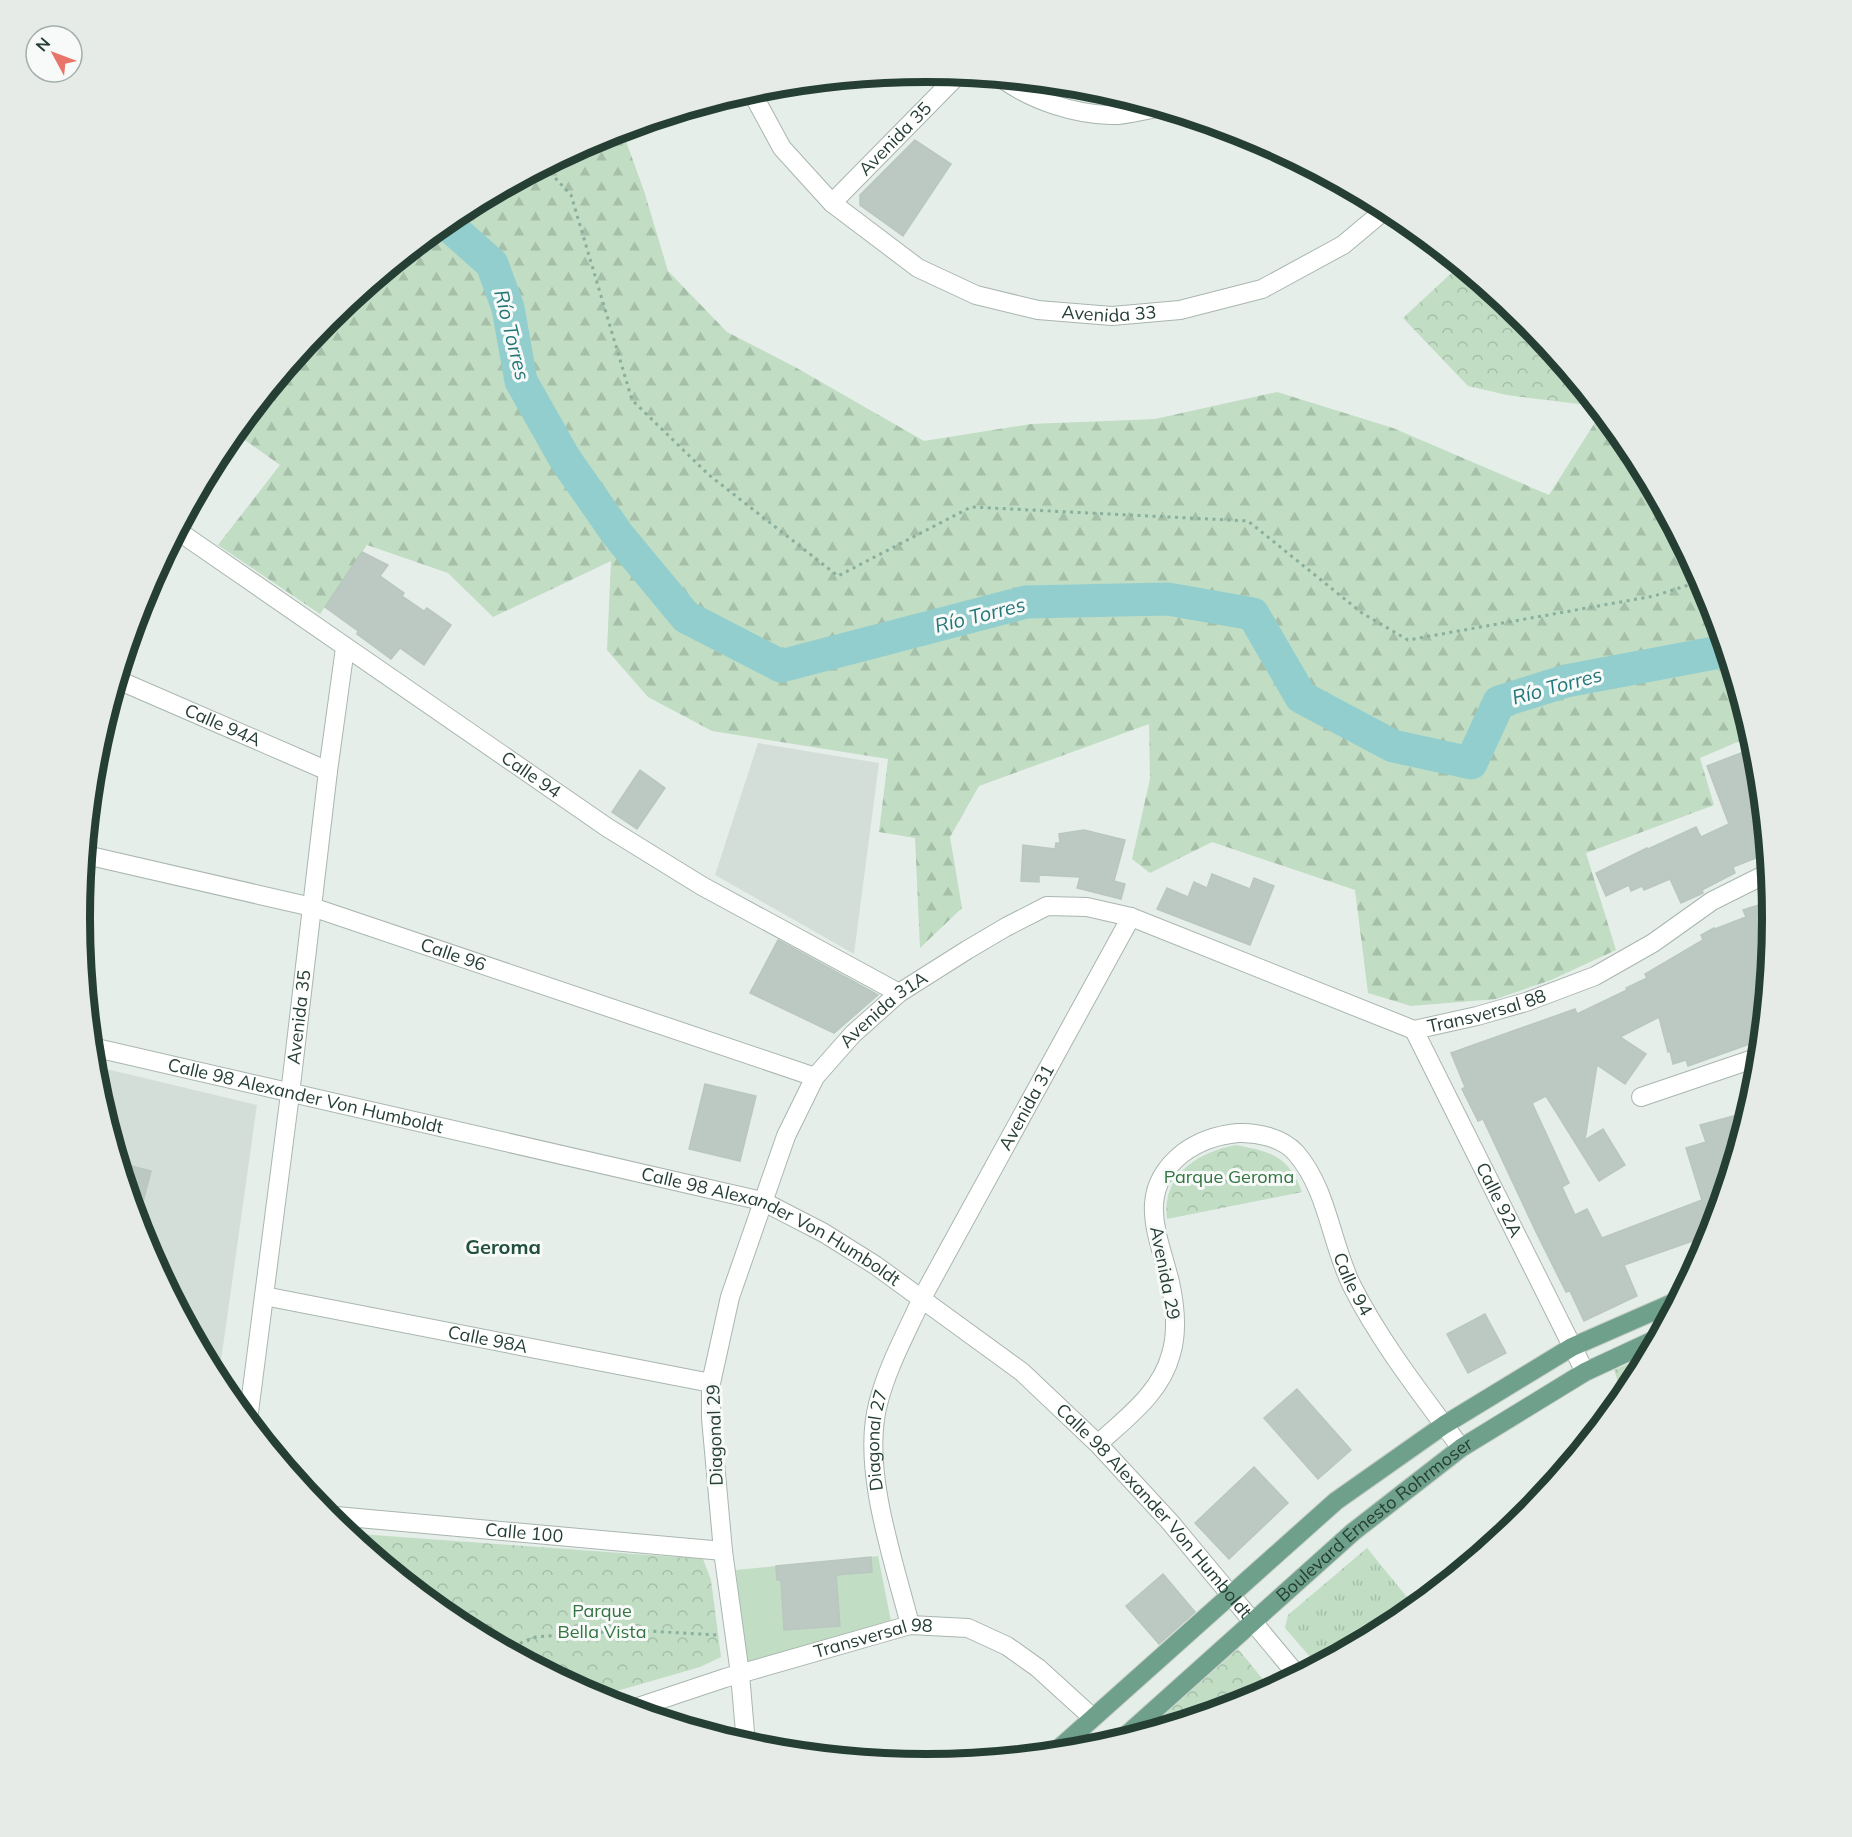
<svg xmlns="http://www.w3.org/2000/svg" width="1852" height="1837" viewBox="0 0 1852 1837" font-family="Mulish,sans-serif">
<defs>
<pattern id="grass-tufts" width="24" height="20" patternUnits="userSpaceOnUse" patternTransform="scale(1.5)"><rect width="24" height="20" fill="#c1ddc4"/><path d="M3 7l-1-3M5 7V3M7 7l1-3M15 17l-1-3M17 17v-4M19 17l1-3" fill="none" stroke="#a6bfa9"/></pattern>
<pattern id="forest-firs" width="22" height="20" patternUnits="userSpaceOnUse" patternTransform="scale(1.5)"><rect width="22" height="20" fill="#c1ddc4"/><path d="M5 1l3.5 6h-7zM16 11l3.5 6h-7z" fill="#a6bfa9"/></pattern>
<pattern id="park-crowns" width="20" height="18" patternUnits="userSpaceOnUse" patternTransform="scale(1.5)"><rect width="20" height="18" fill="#c1ddc4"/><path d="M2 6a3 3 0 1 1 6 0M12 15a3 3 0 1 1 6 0" fill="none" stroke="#a6bfa9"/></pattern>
</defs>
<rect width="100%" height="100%" fill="#e6eee9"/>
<g fill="#d4ded8">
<polygon points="758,743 879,763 854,954 715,875"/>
<polygon points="94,1066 257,1105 218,1382 144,1242 96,1083"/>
</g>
<polygon fill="url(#grass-tufts)" points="1367,1548 1415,1607 1396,1623 1317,1665 1285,1628 1288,1615"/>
<polygon fill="url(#forest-firs)" points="622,130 644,191 668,271 727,332 795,367 924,441 1031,424 1155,419 1277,392 1393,428 1549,495 1601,413 1630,449 1708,595 1751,736 1700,758 1714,805 1586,853 1616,950 1551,980 1496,999 1411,1006 1368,993 1355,890 1212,842 1150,873 1132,859 1150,779 1149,724 979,786 950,837 962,908 920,948 915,838 879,832 888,759 712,731 648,697 607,650 611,561 493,617 448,573 367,545 320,614 218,545 280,465 235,433 328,320 456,214 602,136"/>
<g fill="url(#park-crowns)">
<polygon points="1459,266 1525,320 1595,406 1507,395 1468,386 1403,318"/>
<path d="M1236,1145C1272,1152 1288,1156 1302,1192L1167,1219C1161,1175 1198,1152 1236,1145Z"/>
<polygon points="1647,1356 1630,1389 1623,1397 1614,1370"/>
<polygon points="346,1533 703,1559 711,1580 721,1657 700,1667 596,1697 455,1622"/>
<polygon points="1238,1649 1271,1689 1250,1701 1145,1732"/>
</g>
<polygon fill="#c1ddc4" points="878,1556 892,1626 745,1666 736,1570 776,1566 777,1580 781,1580 784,1630 839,1626 836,1575 872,1572 871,1557"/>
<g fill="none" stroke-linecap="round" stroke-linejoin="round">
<polyline stroke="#92cece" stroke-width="33" points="446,223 492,264 508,308 521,381 565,459 618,535 686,617 781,666 1026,602 1168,599 1253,614 1301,697 1393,746 1471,763 1499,702 1566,681 1725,651"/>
</g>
<g fill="#bbc9c2" stroke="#b9c7bf" stroke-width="1.5">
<polygon points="915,140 951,164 903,236 860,205 860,195"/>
<polygon points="362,552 388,565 380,576 404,593 402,596 424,611 427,608 451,625 424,665 400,648 391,659 357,634 358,631 325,607"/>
<polygon points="1754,748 1766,854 1733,867 1735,873 1702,890 1703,893 1681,903 1670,879 1644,890 1642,886 1631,891 1629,885 1606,896 1596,873 1647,848 1648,849 1696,827 1701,837 1729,824 1707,766"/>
<polygon points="640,770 665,788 637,829 612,812"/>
<polygon points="1084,830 1125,840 1114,881 1125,884 1121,899 1077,888 1080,877 1039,875 1039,882 1021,881 1023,845 1055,849 1056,843 1060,843 1059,834"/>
<polygon points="1212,874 1250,889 1254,878 1274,886 1250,945 1157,909 1167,888 1188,897 1194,882 1207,888"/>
<polygon points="1771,901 1772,919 1761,1040 1688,1066 1686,1060 1673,1064 1670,1051 1668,1052 1659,1017 1620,1037 1646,1054 1625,1084 1597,1065 1585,1140 1603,1129 1625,1165 1599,1181 1546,1096 1532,1103 1569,1183 1562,1187 1575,1215 1587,1209 1602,1238 1702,1200 1686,1148 1706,1142 1700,1125 1748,1112 1710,1235 1624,1265 1637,1296 1584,1321 1570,1291 1566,1292 1537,1234 1483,1119 1478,1121 1462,1089 1465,1087 1451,1053 1575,1009 1577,1014 1627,990 1626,988 1647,978 1645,974 1703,940 1701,935 1714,928 1715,929 1746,917 1743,910"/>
<polygon points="778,940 878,995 834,1033 750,993"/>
<polygon points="705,1084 756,1096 740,1161 689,1149"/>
<polygon points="120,1163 151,1171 138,1221 136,1218"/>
<polygon points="1485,1314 1506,1353 1468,1373 1447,1334"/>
<polygon points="1297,1389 1351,1450 1318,1479 1264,1418"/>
<polygon points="1254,1467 1288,1503 1229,1559 1195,1523"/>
<polygon points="871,1557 872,1572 836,1575 840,1626 784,1630 781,1580 777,1580 776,1566"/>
<polygon points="1163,1574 1195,1612 1159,1644 1126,1606"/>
</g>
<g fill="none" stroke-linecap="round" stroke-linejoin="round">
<g stroke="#a9b6af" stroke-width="20">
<g id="minor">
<path d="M1004,80C1034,101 1074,114 1110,115C1125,116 1142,110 1157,108"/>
<path id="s1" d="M751,91L782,148L832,203L918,268L976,295L1038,310L1112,316L1180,310L1262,289L1343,245L1386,209"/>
<path id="s2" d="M832,203L958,75"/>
<path id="s3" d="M178,531L608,828L702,886L899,993"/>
<path id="s4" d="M118,680L328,771"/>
<path id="s5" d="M86,855L312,907L815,1077"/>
<path id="s6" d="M1414,1030L1585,1372"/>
<path id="s7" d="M92,1047L762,1201L824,1233L875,1265L1022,1372L1098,1444L1170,1522L1297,1675"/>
<polyline points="1641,1097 1759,1057"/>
<path id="s8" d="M264,1296L711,1383"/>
<path id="s9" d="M248,1420L290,1094L328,771L345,648"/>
<path id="s10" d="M1098,1444C1126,1418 1161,1393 1171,1354C1178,1331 1175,1305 1170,1282C1158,1234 1135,1191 1183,1153C1199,1141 1217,1135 1238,1133C1257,1132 1283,1138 1296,1153C1328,1190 1331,1244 1352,1286C1382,1345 1423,1396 1461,1448"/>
<path id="s11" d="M325,1515L723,1551"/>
<path id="s12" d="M910,1625C894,1561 861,1469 878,1404C887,1367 907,1332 922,1298L1131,917"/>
<path id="s13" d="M632,1709L725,1678L910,1625L968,1628L1007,1646L1038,1668L1093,1718"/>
<path id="s14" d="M746,1744L740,1674L723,1551L711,1418V1383L730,1297L786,1136L815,1077L853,1034L899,993L967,950L1006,927L1047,906L1087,907L1131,917L1414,1030L1477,1016L1526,1002L1595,976L1653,943L1712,901L1768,873"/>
</g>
</g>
<g stroke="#c2c9c6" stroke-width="20">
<g id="major">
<path id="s15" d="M1121,1740L1353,1532L1461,1448L1585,1372L1656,1339"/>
<polyline points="1055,1752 1336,1501 1444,1425 1572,1347 1677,1301"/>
</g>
</g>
<g stroke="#89af9d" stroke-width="3" stroke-dasharray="3 4.5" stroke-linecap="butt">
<polyline points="545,167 571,195 632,400 709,475 838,576 971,507 1248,521 1362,613 1408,640 1654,596 1701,581"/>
<polyline points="506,1649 535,1637 630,1630 717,1635"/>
</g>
<use href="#minor" stroke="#fff" stroke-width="18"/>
<use href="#major" stroke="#6ea08b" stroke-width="18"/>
</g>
<g text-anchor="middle" stroke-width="6" stroke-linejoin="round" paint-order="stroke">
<g font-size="18" fill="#263f34" stroke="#f7faf8">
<text dy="6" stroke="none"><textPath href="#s2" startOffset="90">Avenida 35</textPath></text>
<text dy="6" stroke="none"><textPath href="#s1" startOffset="446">Avenida 33</textPath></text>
<text dy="6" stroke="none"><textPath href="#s4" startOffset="114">Calle 94A</textPath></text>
<text dy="6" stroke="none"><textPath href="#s3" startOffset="429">Calle 94</textPath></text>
<text dy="6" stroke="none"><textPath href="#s5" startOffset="381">Calle 96</textPath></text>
<text dy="6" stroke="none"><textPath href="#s14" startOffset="1443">Transversal 88</textPath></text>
<text dy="6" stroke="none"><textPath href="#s14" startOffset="784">Avenida 31A</textPath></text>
<text dy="6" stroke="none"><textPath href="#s9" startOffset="406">Avenida 35</textPath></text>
<text dy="6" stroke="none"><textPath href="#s7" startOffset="219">Calle 98 Alexander Von Humboldt</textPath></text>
<text dy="6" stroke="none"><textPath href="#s12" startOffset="558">Avenida 31</textPath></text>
<text dy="6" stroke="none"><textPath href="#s6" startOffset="190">Calle 92A</textPath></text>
<text dy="6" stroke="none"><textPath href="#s7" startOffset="705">Calle 98 Alexander Von Humboldt</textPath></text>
<text transform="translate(1165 1273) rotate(79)" y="6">Avenida 29</text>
<text dy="6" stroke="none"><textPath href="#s10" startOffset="597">Calle 94</textPath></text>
<text dy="6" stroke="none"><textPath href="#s8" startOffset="228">Calle 98A</textPath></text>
<text transform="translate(715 1435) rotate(-92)" y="6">Diagonal 29</text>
<text dy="6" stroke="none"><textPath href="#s12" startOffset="189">Diagonal 27</textPath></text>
<text dy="6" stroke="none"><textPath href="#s7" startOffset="1191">Calle 98 Alexander Von Humboldt</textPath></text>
<text dy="6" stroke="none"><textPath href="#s15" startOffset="336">Boulevard Ernesto Rohrmoser</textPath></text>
<text dy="6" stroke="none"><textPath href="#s11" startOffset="200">Calle 100</textPath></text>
<text dy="6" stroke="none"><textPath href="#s13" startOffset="252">Transversal 98</textPath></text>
</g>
<g font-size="18" fill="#327341" stroke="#f7faf8">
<text x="1229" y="1183">Parque Geroma</text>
<text x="602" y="1617">Parque<tspan x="602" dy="21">Bella Vista</tspan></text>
</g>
<g font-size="20" font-style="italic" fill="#237778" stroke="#f7faf8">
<text transform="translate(512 335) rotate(76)" y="7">Río Torres</text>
<text transform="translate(980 615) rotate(-14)" y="7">Río Torres</text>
<text transform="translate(1557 686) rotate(-15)" y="7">Río Torres</text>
</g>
<g font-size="20" font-weight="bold" fill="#23503e" stroke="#f7faf8">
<text x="503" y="1254">Geroma</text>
</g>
</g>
<path d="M0 0H1852V1837H0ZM90 918a836 836 0 1 1 1672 0a836 836 0 1 1-1672 0Z" fill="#e6ebe8" fill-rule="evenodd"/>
<path fill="none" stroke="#263f34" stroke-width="8" d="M90 918a836 836 0 1 1 1672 0a836 836 0 1 1-1672 0Z"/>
<g transform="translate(54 54) rotate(311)"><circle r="28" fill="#f7faf8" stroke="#a3afaa" stroke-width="1.5"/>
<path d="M0-4.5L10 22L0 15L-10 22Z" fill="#e97469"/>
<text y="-9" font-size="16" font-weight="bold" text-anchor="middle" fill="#263f34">N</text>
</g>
</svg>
